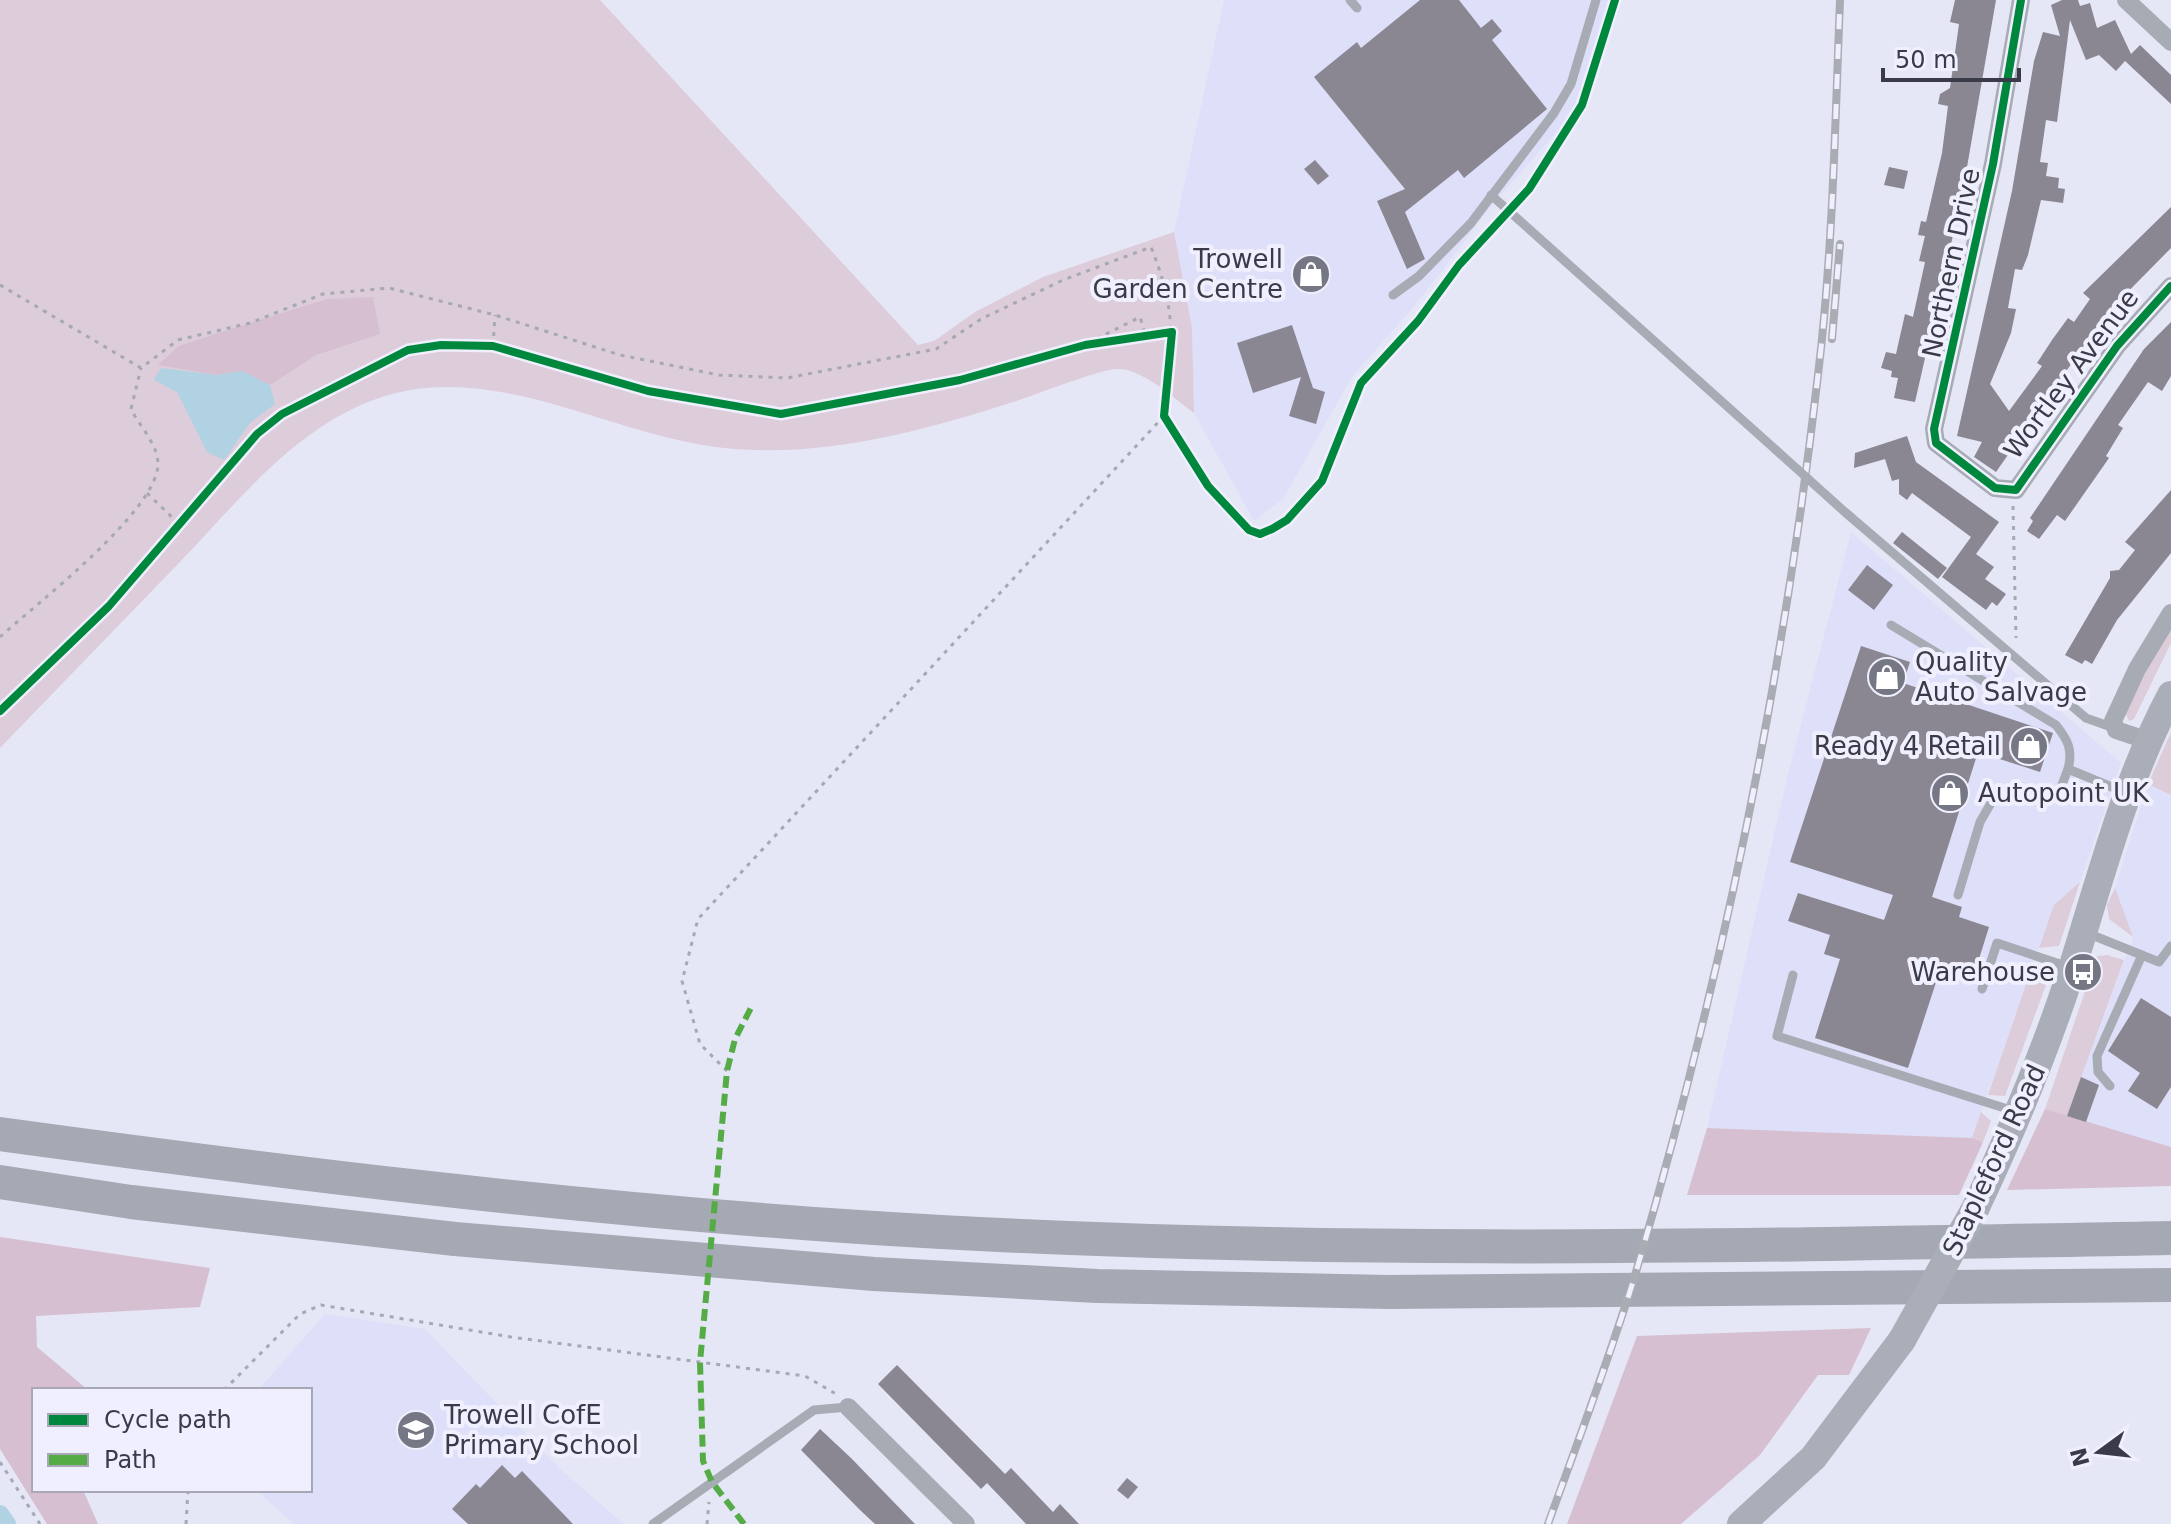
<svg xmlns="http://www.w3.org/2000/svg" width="2171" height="1524" viewBox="0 0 2171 1524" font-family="'DejaVu Sans',sans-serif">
<rect width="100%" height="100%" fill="#e6e7f6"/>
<g fill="#dedff8">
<polygon points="1224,0 1610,0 1571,116 1497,199 1412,309 1352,377 1283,499 1254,521 1194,413 1192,328 1174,232"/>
<polygon points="1851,532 2121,763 2080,882 2054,905 1972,1138 1707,1128 1787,778"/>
<polygon points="2148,784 2171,795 2171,1147 2067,1116 2133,938 2115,888"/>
<polygon points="325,1314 425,1329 560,1469 624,1524 294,1524 256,1490 310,1490 310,1390 258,1390"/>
</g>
<g fill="#ddccda">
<path d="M0,0H600L918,345L934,341L975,312L1043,277L1174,232L1192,328L1194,413C1175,399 1143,369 1118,369C1102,368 1033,396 1013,402C920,432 822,458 724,448C611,436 496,360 382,397C296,425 237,503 177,565C118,626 59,687 0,748Z"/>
<polygon points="2171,627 2171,643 2134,719 2129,721 2126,714 2137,686"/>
<polygon points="2171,732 2171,795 2148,784"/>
<polygon points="2080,882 2059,946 2039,948 2054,905"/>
<polygon points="2115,888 2133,937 2109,919 2107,905"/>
<polygon points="2107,955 2124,960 2067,1116 2045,1109 2097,956"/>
<polygon points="2033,964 2049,977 2005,1096 1988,1095"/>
<polygon points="1981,1112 1991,1121 1983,1142 1972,1138"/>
</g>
<g fill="#d6bfd0">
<polygon points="373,297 380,334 316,355 270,385 242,371 217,375 158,365 179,346 215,334 327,299"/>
<polygon points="2045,1109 2171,1147 2171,1186 2007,1190"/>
<polygon points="1707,1128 1972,1138 1983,1142 1959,1195 1687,1195"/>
<polygon points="0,1237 210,1268 200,1307 36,1316 37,1347 88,1390 34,1390 34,1490 83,1490 98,1524 47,1524 0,1449"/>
<polygon points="1871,1328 1849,1375 1818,1375 1760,1455 1681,1524 1567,1524 1637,1336"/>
</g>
<polygon fill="#b1d2e2" points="161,368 217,375 242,371 270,385 275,404 250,423 224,460 207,452 177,392 154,380"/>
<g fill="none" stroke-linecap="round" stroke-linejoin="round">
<polyline stroke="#b1d2e2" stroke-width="18" points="0,1514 7,1524"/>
</g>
<g fill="#8a8692">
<polygon points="1420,0 1459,0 1481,28 1492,19 1502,31 1492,40 1547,109 1464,178 1458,170 1405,212 1425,259 1407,269 1377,201 1405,189 1314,77 1357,42 1361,48"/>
<polygon points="1955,0 1996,0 1962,196 1915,402 1894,398 1898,378 1891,377 1892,371 1881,368 1886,352 1896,354 1905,314 1913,317 1925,262 1919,261 1925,236 1918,235 1921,221 1926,222 1942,153 1948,106 1938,104 1940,94 1950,88 1959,24 1950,22"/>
<polygon points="2062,0 2078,0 2080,6 2090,3 2097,28 2115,20 2131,54 2140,45 2171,75 2171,104 2125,61 2116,71 2099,55 2086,60 2070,20 2057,122 2046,120 2040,162 2048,163 2046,176 2059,178 2058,188 2065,189 2063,203 2041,200 2028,255 2022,270 2015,269 2008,308 2016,309 2011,333 1990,384 2009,411 2042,366 2037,363 2052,340 2068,318 2074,322 2090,299 2083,293 2171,207 2171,248 2106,314 1996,472 1974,457 1982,442 1957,436 2012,191 2034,61 2043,32 2060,36 2051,5"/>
<polygon points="1315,160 1329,176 1318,185 1304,169"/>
<polygon points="1889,167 1908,171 1904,189 1884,185"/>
<polygon points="2171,322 2171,376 2162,391 2148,382 2118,425 2123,428 2106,456 2109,458 2065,521 2057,515 2039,539 2027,531 2033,521 2030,518 2144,349"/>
<polygon points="1292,325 1313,388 1325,392 1316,424 1289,416 1301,377 1253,393 1237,343"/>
<polygon points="1907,436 1916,462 1999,522 1976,554 1994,567 1985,579 2006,594 1997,606 1992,602 1986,610 1942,577 1971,537 1912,493 1907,500 1899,494 1899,479 1892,481 1885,459 1854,468 1855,453"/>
<polygon points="2171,490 2171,553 2117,620 2092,664 2085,660 2082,664 2065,655 2110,578 2110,571 2119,570 2135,550 2125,542"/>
<polygon points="1902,532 1947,568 1938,579 1893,543"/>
<polygon points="1867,565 1893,585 1874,610 1848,590"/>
<polygon points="1861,646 1910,662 1903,683 2053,733 2040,772 1978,752 1932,897 1962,907 1959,917 1989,927 1974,975 1942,964 1908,1068 1815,1038 1840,959 1824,954 1830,935 1788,921 1798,893 1884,920 1893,895 1790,862"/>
<polygon points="2141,998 2171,1017 2171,1087 2157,1109 2128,1091 2140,1073 2108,1051"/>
<polygon points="2081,1077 2099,1085 2086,1122 2067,1116"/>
<polygon points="897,1365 1005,1474 1011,1468 1053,1512 1060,1504 1079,1524 1026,1524 987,1483 981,1489 878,1384"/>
<polygon points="820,1429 851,1458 915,1524 875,1524 860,1510 801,1450"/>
<polygon points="502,1465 515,1478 522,1471 573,1524 468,1524 452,1509 476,1484 480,1488"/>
<polygon points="1127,1478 1138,1487 1128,1499 1117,1490"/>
</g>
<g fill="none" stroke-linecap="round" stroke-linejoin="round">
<g stroke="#a6a9b1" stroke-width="3" stroke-dasharray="4 6" stroke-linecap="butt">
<polyline points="1516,202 1529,189 1582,105 1615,0"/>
<path d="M0,285L141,368L178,340L250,323L323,294L389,288L495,315L620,355L719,375L787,378L936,349L981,319L1063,280L1151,247C1165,282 1174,316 1170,355C1169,372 1160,399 1164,416C1169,441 1236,525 1260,534L1287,520L1322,481L1361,383L1418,321L1459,265L1500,219"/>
<polyline points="1088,343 1140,317 1145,334"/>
<polyline points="493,346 495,315"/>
<polyline points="147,493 181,526"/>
<polyline points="2013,506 2016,638"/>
<path d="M0,637C36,604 159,510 158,463C157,443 140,427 131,409L141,368"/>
<polyline points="0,711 109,606 257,434 282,414 388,357 441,345 517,350 648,391 781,414 960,380 1085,345 1172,332"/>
<polyline points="727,1071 700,1044 682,981 698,919 1164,416"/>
<polyline points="224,1390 300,1314 321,1305 511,1337 805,1376 836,1394"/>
<polyline points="0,1462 40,1524"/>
<polyline points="186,1524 188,1490"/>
<polyline points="707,1524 709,1502"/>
</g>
<g stroke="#a7abb3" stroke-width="9">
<polyline points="1350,0 1357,8"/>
<polyline points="1491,195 1776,450"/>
<polyline points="1393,295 1419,276 1471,223 1554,113 1571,84 1596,0"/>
<polyline points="1846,513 2086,718 2114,728"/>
<path d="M1891,625L2056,725C2068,740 2073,750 2068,769"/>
<polyline points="1958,895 1980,822 1995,796 2036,790 2058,795 2068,769 2124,792"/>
<polyline points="2087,933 2159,962 2171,946"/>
<polyline points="1793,975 1777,1036 2017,1112"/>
<polyline points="1982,989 1997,943 2069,967"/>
<polyline points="2110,1086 2098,1072 2097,1056 2142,955"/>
<polyline points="653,1524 814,1410 848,1407"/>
</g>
<g stroke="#a7abb3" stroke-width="18">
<polyline points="2021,0 1993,164 1934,429 1936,443 1995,488 2016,490 2117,346 2171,286"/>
<polyline points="2126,0 2171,42"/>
<polyline points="2149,741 2116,730 2113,721 2137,669 2171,613"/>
<polyline points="848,1407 966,1524"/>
</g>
<g stroke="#aaaeb8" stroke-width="28">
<path d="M1976,1207C2011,1133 2042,1059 2068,981C2099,885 2123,785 2171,695"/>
<polyline points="1741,1524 1813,1458 1902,1340"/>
</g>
<g stroke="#a5a9b4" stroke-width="34">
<path d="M0,1134C286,1173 571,1208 859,1227C1295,1256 1734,1246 2171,1238"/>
<polyline points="0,1182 131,1202 455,1239 874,1274 1097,1286 1389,1292 2171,1285"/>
</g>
<g stroke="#aaacb4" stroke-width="8">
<g id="rail">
<polyline points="1832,339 1840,244"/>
<path d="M1548,1524C1578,1441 1610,1357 1636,1272C1722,979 1783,680 1818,375C1833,251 1835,125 1840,0"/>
</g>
</g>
<use href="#rail" stroke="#efeffd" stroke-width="5" stroke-dasharray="15" stroke-linecap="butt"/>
<polyline stroke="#a7abb3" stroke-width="9" points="1776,450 1846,513"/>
<polyline stroke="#aaaeb8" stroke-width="28" points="1902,1340 1976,1207"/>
<polyline stroke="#55ac47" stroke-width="6" stroke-dasharray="12 6" stroke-linecap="butt" points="744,1524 712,1482 703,1461 700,1362 727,1071 735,1039 753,1004"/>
<g stroke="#efeffd" stroke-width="13">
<g id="cycleway">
<polyline points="2021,0 1993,164 1934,429 1936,443 1995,488 2016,490 2117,346 2171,286"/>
<polyline points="0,711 109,606 257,434 282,414 408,350 441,345 493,346 648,391 781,414 960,380 1085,345 1172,332 1164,416 1208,486 1249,530 1260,534 1272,529 1287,520 1322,481 1361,383 1418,321 1459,265 1529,189 1582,105 1615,0"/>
</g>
</g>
<use href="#cycleway" stroke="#00873e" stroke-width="8"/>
</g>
<defs>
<g id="shop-disc" transform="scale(2)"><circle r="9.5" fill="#767785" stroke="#efeffd"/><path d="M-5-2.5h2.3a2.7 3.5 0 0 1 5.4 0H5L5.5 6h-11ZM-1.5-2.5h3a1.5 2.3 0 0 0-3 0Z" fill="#fff"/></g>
<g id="bus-disc" transform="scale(2)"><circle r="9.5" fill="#767785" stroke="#efeffd"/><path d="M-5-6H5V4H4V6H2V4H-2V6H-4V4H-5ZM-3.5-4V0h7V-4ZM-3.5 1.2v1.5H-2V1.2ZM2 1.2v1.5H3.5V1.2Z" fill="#fff"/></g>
<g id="school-disc" transform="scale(2)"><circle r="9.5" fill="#767785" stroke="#efeffd"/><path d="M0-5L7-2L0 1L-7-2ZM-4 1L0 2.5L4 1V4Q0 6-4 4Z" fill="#fff"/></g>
</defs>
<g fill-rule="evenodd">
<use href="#shop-disc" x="1311" y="274"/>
<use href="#shop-disc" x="1887" y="677"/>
<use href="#shop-disc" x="2029" y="746"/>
<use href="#shop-disc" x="1950" y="793"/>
<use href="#bus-disc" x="2083" y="972"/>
<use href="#school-disc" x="416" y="1430"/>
</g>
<g text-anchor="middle" stroke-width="8" stroke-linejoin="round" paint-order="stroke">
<g font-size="26" fill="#3a3a48" stroke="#efeffd" text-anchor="end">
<text x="1283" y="268">Trowell<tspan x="1283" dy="30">Garden Centre</tspan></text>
<text x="1915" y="671" text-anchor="start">Quality<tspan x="1915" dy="30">Auto Salvage</tspan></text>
<text x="2001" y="755">Ready 4 Retail</text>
<text x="1978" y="802" text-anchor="start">Autopoint UK</text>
<text x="2055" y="981">Warehouse</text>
<text x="444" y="1424" text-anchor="start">Trowell CofE<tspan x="444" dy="30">Primary School</tspan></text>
</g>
<g font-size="26" fill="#3a3a48" stroke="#efeffd">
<text transform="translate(1951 263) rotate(-78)" y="9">Northern Drive</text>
<text transform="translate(2071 374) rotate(-53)" y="9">Wortley Avenue</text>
<text transform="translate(1994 1160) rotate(-65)" y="9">Stapleford Road</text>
</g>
</g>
<rect x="32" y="1388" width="280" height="104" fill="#efeffd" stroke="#a7a7b5" stroke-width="2"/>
<rect x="48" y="1414" width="40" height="12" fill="#00873e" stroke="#a7a7b5" stroke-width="2"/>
<text x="104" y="1428" font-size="24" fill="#3a3a48">Cycle path</text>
<rect x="48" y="1454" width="40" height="12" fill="#55ac47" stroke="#a7a7b5" stroke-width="2"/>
<text x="104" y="1468" font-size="24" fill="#3a3a48">Path</text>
<g transform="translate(2099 1452) rotate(255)" stroke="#efeffd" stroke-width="6" paint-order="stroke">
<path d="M0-6L14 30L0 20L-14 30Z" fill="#3a3a48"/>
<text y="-12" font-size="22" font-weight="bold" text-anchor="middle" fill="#3a3a48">N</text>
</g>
<path d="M1883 68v12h136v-12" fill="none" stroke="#3a3a48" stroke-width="4"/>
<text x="1895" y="68" font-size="24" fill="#3a3a48" stroke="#efeffd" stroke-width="6" paint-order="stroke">50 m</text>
</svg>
